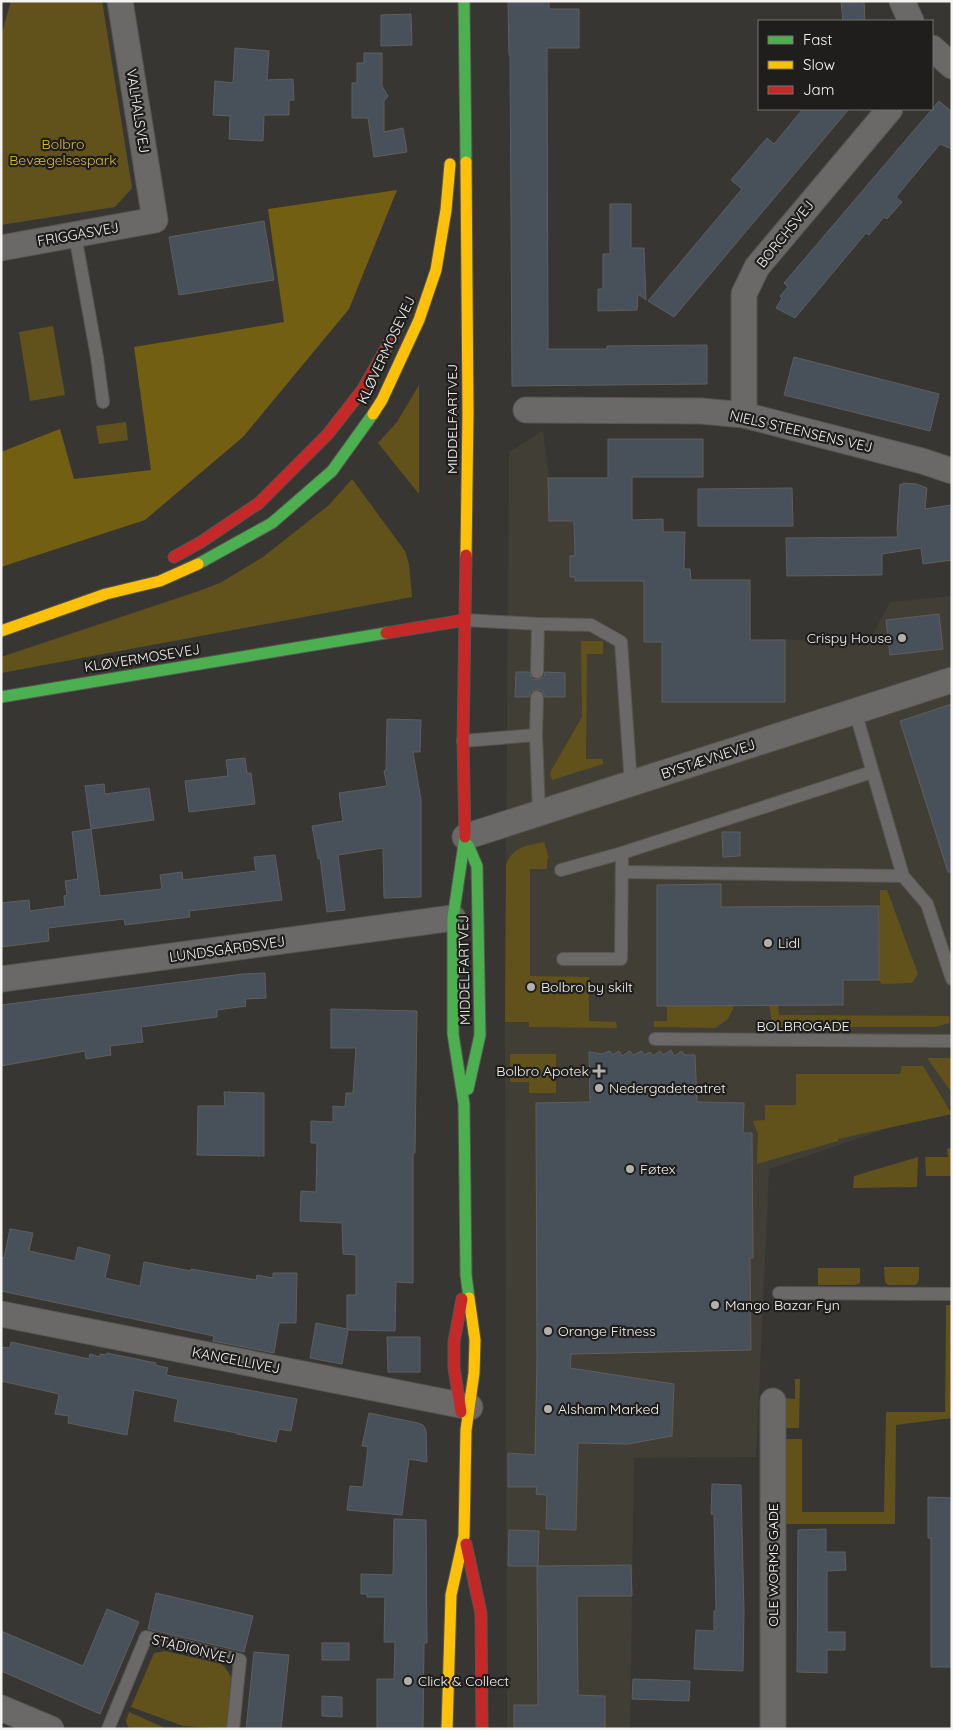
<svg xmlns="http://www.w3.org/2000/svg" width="953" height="1730" viewBox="0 0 953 1730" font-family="Quicksand,sans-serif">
<rect width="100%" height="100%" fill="#373633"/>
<polygon fill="#413f35" points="543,431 549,479 574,479 575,522 664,522 664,583 750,583 751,640 784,639 867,646 890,602 952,596 952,1106 769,1169 756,1457 634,1458 630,1729 507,1729 505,1022 509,452"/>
<g fill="#61521b">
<polygon points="11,1 102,1 132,188 115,207 1,225 1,36"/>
<polygon points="53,326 65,395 30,401 19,332"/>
<polygon points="419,385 419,494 378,443 397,422"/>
<polygon points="126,422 128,440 99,444 96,426"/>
<polygon points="352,479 405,551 409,564 412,597 1,673 1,657 196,592 220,583 263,557 329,505"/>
<polygon points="581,641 603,641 603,654 587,654 586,759 603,759 603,764 552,780 550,775 551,771 582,717"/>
<path d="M544,842L549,858L547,859V869H530V976L589,977V1021L616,1022L617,1028L529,1027V1022H505L506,865C513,846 527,846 544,842Z"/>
<polygon points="880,890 887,890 918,974 912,983 882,984 879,980"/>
<polygon points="769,1005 778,1005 779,1015 949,1016 950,1023 935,1027 782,1027 772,1021"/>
<polygon points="667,1006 734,1006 728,1019 715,1028 654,1027 654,1021 667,1021"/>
<polygon points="510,1054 556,1054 556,1093 529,1093 529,1082 510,1082"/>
<polygon points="927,1058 952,1058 952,1093"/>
<polygon points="902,1066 923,1066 952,1114 838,1139 838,1141 757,1164 758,1134 753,1121 765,1120 765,1105 796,1105 796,1074 900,1074"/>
<polygon points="952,1148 952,1176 926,1176 925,1157 948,1157 947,1149"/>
<polygon points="918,1157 917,1187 853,1188 854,1176"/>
<polygon points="884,1267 919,1267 919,1280 916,1285 888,1285 885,1282"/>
<polygon points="818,1268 860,1268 860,1283 855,1285 818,1285"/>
<polygon points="946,1305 952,1305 952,1418 896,1425 895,1524 786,1524 786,1439 802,1439 802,1512 884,1512 886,1412 945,1412"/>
<polygon points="795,1379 800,1379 799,1428 784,1428 785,1398 795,1399"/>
<polygon points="165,1651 221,1664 225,1667 231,1677 227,1729 183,1726 131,1707 154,1653"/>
<polygon points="129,1712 165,1728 165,1729 133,1729 128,1727 126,1721"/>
</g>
<polygon fill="#735f11" points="397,190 349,309 243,437 145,520 1,567 1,452 60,429 74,479 151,470 134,347 284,322 268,209"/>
<g fill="#485159" stroke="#5e5e5d">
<polygon points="508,1 549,1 549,9 579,9 579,48 547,48 548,349 607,349 607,346 707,345 707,384 512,386 510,55 509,55"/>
<polygon points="841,1 864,1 865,20 843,21"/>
<polygon points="411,14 412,45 381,46 381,15"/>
<polygon points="235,48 269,51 267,80 293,79 294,100 289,100 289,115 264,115 263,141 229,139 230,116 213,115 215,81 233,83"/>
<polygon points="364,53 382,53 382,86 388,96 384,101 384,132 403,128 407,152 374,157 368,118 352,118 352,83 357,83 357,63 364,63"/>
<polygon points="939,101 952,112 952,149 940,144 896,197 902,202 887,219 884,217 869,235 866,233 795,318 776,308 782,298 780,296 788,287 784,283"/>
<polygon points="803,109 849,109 674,317 648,301 742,189 731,180 767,138 774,144"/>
<polygon points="610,204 631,204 631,248 644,248 646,300 638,294 637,310 598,311 598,289 603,289 603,254 610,254"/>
<polygon points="264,221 274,280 179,295 169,237"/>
<polygon points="794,357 939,394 930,431 784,395"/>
<polygon points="608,439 703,439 703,477 632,477 632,520 663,519 663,532 685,532 684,569 690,569 691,580 750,580 750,640 785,640 785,702 662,702 662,642 644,642 644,581 575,581 575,577 570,577 570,556 575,556 574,521 549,521 548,478 608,478"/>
<polygon points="903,483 916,484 927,488 925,509 952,505 952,560 923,564 921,548 882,554 882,575 787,576 786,538 898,537 897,530 900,484 903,485"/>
<polygon points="792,488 793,526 698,526 698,489"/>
<polygon points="939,614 943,649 890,655 886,620"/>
<polygon points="516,672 529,672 532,679 537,680 544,677 545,672 565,673 565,697 545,697 542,690 537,689 530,692 529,697 515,697"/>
<polygon points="952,704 952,872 948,872 900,721"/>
<polygon points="387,719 421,720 420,752 413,752 421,800 421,897 384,898 383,848 338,855 345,910 327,912 320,858 318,859 312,826 343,821 339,793 387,786 384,771 386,770"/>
<polygon points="245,758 247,773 251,773 255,804 189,812 185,781 228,776 226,760"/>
<polygon points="104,784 105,794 149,788 154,820 91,829 85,786"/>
<polygon points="91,829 100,896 162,889 160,875 182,872 183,880 256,871 254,857 275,855 282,900 189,911 190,917 125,925 124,919 48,928 49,941 1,947 1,903 29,900 30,911 65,906 64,896 67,895 65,881 78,879 72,832"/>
<polygon points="722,832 740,832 740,856 723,857"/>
<polygon points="721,884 721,907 879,906 879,980 843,980 843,1005 657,1006 657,885"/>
<polygon points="265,973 266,998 245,999 246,1006 217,1010 217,1017 141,1027 143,1042 110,1046 111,1055 86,1059 85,1051 1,1066 1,1005 243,974"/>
<polygon points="331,1009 417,1011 415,1153 413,1153 413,1283 396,1282 395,1331 348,1330 342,1364 310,1358 316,1323 347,1329 347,1295 356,1295 356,1255 343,1254 342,1223 300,1221 301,1191 316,1192 317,1143 311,1143 311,1121 333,1122 333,1106 345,1107 346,1093 353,1093 356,1048 331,1048"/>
<polygon points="671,1050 674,1056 682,1051 684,1055 695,1055 697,1102 744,1103 743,1133 752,1133 753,1258 750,1258 751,1350 571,1354 570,1368 674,1384 672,1436 628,1444 578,1443 576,1530 546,1529 547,1495 536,1494 537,1487 508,1487 508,1453 535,1455 537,1360 536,1103 590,1102 589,1052 602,1054 610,1051 612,1055 619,1051 622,1056 630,1051 633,1055 642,1051 644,1055 650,1052 653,1056 660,1051 663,1055"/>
<polygon points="224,1092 264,1093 264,1156 197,1155 198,1106 225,1106"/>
<polygon points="10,1229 33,1233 29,1251 75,1261 78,1247 110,1255 105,1278 140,1286 144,1262 191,1271 191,1269 256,1280 257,1275 273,1278 273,1273 297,1273 296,1323 279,1323 274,1353 213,1341 214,1336 1,1291 1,1257 4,1258"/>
<polygon points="387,1337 420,1337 420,1372 388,1372"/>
<polygon points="11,1342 89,1359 90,1354 100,1357 100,1354 106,1355 107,1353 156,1363 155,1365 168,1368 166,1375 297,1399 291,1431 279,1429 276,1442 237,1434 237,1433 174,1421 178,1399 134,1390 127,1435 68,1423 69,1416 55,1414 59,1394 1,1381 1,1347 10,1348"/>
<polygon points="369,1413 418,1423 423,1425 426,1430 427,1462 409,1459 402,1515 347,1510 350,1486 363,1487 368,1447 362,1446"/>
<polygon points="712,1484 741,1485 744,1612 743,1671 694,1669 696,1630 714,1631 714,1611 716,1611 714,1514 711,1514"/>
<polygon points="928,1497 952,1498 952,1667 931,1667 931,1538 928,1538"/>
<polygon points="394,1519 426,1520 427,1643 424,1643 423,1729 377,1729 377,1679 394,1679 395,1642 384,1642 385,1597 367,1597 367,1594 361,1594 361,1574 393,1575"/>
<polygon points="826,1529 826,1552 845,1552 846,1570 827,1571 827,1632 845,1632 845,1650 827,1650 827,1673 797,1672 798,1530"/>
<polygon points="509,1530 539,1531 538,1566 631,1565 632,1596 577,1596 578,1695 605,1696 605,1729 514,1729 514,1705 538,1705 537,1566 508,1566"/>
<polygon points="156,1593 253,1616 244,1652 148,1629"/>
<polygon points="107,1609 139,1622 100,1714 1,1671 1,1631 83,1666"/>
<rect x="322" y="1643" width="27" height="17"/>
<polygon points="254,1652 289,1655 281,1729 246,1729"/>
<polygon points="633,1679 690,1681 689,1701 632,1699"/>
<polygon points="322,1696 342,1697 342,1717 322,1716"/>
</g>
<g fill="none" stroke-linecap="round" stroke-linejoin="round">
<g stroke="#565552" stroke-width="14">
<g id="lane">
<polyline points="75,235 97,357 103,402"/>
<polyline points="465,620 538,624 537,672"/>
<polyline points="538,624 591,625 621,642 631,784"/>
<polyline points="537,697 536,735 539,813"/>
<polyline points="855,711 903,876 927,904 952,979"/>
<polyline points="463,741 536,735"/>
<polyline points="561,870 622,853"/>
<polyline points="622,872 903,876"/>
<polyline points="563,959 621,959 622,853 872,772"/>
<polyline points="655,1039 952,1041"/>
<polyline points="779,1293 952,1294"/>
<polyline points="108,1729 146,1637 240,1660 233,1729"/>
</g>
</g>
<g stroke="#565552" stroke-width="27">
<g id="street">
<polyline points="902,1 911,21"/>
<polyline points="932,48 952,66"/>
<polyline points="1,248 155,220 120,1"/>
<polyline points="526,410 701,411 744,415 922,461 952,471"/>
<polyline points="744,415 744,294 757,267 890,109"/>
<polyline points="465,837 952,680"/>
<polyline points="1,979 453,918"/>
<polyline points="1,1314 470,1407"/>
<polyline points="773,1401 773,1729"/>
<polyline points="1,1708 51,1729"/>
</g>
</g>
<g stroke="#565552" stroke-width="13">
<g id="fast">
<polyline points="464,1 466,162"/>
<polyline points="198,564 272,523 332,471 373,414"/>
<polyline points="1,697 386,633"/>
<polyline points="465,837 453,918 453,1034 464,1104 466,1275 469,1298"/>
<polyline points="468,845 477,866 480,1035 468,1089"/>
</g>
</g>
<g stroke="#565552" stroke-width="13">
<g id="slow">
<polyline points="466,162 468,412 466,555"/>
<polyline points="373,414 382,400 419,320 436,270 446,210 450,164"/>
<polyline points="1,631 106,594 160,581 198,564"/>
<polyline points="447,1729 451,1595 464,1536 466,1430 474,1373 475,1340 469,1298"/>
</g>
</g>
<g stroke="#565552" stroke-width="13">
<g id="jam">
<polyline points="174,557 201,542 259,503 328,434 363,389 398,327"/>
<polyline points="386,633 465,620"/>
<polyline points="465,837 463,741 466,555"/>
<polyline points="461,1412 454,1368 454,1342 462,1299"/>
<polyline points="466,1544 481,1613 482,1729"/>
</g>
</g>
<use href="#lane" stroke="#6a6967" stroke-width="12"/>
<use href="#street" stroke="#6a6967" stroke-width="25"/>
<use href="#fast" stroke="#4caf50" stroke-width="11"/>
<use href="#slow" stroke="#ffc107" stroke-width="11"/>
<use href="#jam" stroke="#c62828" stroke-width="11"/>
</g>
<g fill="#b2b1ae" stroke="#1f1e1c" stroke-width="2">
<circle cx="902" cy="638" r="5"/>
<circle cx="768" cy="943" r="5"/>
<circle cx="531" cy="987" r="5"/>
<path d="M596.5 1063.5h5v5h5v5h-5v5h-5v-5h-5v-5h5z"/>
<circle cx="599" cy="1088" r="5"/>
<circle cx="630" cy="1169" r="5"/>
<circle cx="715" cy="1305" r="5"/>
<circle cx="548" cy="1331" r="5"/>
<circle cx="548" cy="1409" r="5"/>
<circle cx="408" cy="1681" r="5"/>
</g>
<g text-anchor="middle" stroke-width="4.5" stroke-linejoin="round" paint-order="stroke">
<g font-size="14" fill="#f4f3f0" stroke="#1f1e1c">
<text transform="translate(138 111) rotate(81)" y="5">VALHALSVEJ</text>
<text transform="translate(78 234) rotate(-10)" y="5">FRIGGASVEJ</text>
<text transform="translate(785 234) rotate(-51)" y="5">BORCHSVEJ</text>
<text transform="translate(386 350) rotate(-65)" y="5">KLØVERMOSEVEJ</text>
<text transform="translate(452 419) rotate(-90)" y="5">MIDDELFARTVEJ</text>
<text transform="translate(801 431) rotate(13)" y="5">NIELS STEENSENS VEJ</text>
<text transform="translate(142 658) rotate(-9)" y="5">KLØVERMOSEVEJ</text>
<text transform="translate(708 759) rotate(-18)" y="5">BYSTÆVNEVEJ</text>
<text transform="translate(227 949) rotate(-8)" y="5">LUNDSGÅRDSVEJ</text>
<text transform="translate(464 970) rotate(-91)" y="5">MIDDELFARTVEJ</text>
<text x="803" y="1031">BOLBROGADE</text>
<text transform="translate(236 1360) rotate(11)" y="5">KANCELLIVEJ</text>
<text transform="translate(773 1565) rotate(-90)" y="5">OLE WORMS GADE</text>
<text transform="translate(193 1649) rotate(14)" y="5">STADIONVEJ</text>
</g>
<g font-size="14" fill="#e3bc25" stroke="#1f1e1c">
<text x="63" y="149">Bolbro<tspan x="63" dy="16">Bevægelsespark</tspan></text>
</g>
<g font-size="14" fill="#f4f3f0" stroke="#1f1e1c" text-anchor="start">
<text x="892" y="643" text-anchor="end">Crispy House</text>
<text x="778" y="948">Lidl</text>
<text x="541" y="992">Bolbro by skilt</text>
<text x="589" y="1076" text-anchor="end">Bolbro Apotek</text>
<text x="609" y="1093">Nedergadeteatret</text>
<text x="640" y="1174">Føtex</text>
<text x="725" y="1310">Mango Bazar Fyn</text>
<text x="558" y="1336">Orange Fitness</text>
<text x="558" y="1414">Alsham Marked</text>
<text x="418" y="1686">Click &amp; Collect</text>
</g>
</g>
<rect width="953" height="1730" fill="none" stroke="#f4f3f0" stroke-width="5"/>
<rect x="758" y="20" width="175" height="90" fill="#1f1e1c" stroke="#747371"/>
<rect x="768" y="36" width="25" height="8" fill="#4caf50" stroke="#747371"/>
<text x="803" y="45" font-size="15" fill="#f4f3f0">Fast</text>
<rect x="768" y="61" width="25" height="8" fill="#ffc107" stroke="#747371"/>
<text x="803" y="70" font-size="15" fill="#f4f3f0">Slow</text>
<rect x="768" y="86" width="25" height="8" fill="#c62828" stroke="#747371"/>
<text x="803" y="95" font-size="15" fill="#f4f3f0">Jam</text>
</svg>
